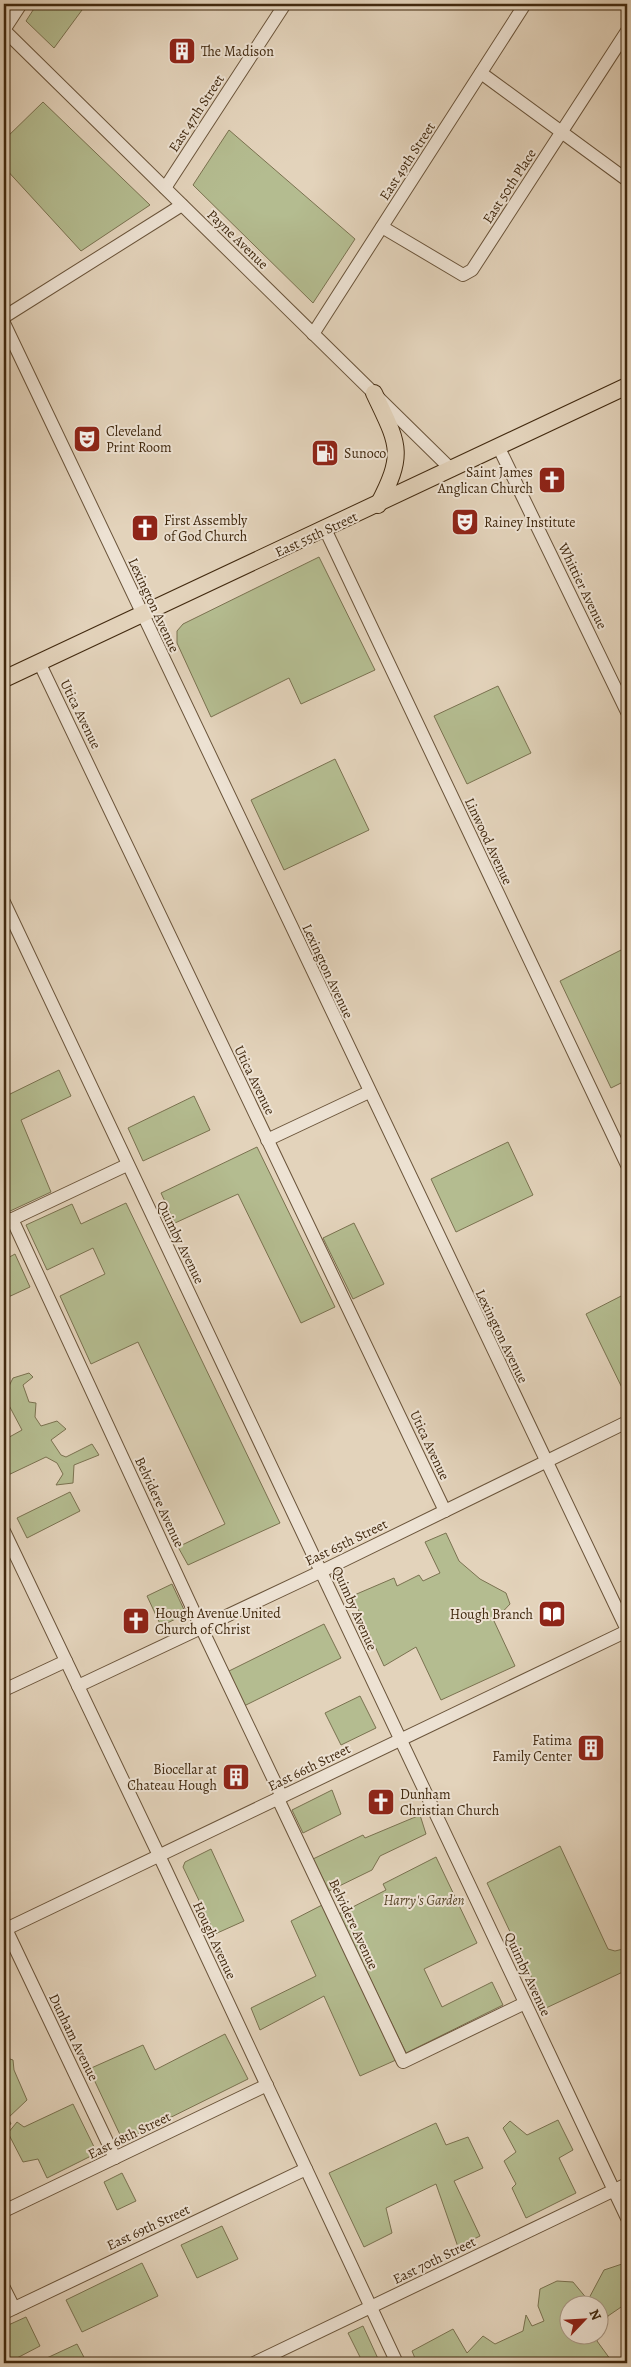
<svg xmlns="http://www.w3.org/2000/svg" width="631" height="2367" viewBox="0 0 631 2367" font-family="Alegreya,serif">
<rect width="100%" height="100%" fill="#e3d3bb"/>
<filter id="stains"><feTurbulence type="fractalNoise" baseFrequency=".004" numOctaves="4"/><feColorMatrix values="0 0 0 0 .2 0 0 0 0 .09 0 0 0 0 .02 0 0 0 .5 -.17"/></filter>
<radialGradient id="worn" r=".72"><stop offset=".6" stop-color="#630" stop-opacity="0"/><stop offset="1" stop-color="#630" stop-opacity=".3"/></radialGradient>
<g fill="#b4bc90" stroke="#7a7250" fill-rule="evenodd">
<polygon points="37,4 74,4 82,10 54,48 26,21"/>
<polygon points="43,102 150,205 81,251 4,167 4,140"/>
<polygon points="229,130 355,239 313,303 193,185"/>
<polygon points="319,557 375,670 301,704 289,678 211,717 177,643 177,631 183,624"/>
<polygon points="498,686 531,753 467,784 434,716"/>
<polygon points="335,759 369,830 284,870 251,800"/>
<polygon points="627,947 627,1080 611,1088 560,981"/>
<polygon points="59,1070 71,1096 21,1120 51,1192 8,1212 4,1203 4,1097"/>
<polygon points="194,1096 210,1130 143,1161 128,1128"/>
<polygon points="508,1142 533,1195 456,1232 431,1179"/>
<polygon points="257,1147 335,1307 301,1323 238,1194 175,1223 161,1193"/>
<polygon points="126,1203 280,1523 188,1565 178,1547 225,1524 138,1342 91,1364 60,1296 105,1274 93,1248 47,1270 26,1225 72,1204 81,1224"/>
<polygon points="354,1223 384,1284 353,1299 323,1238"/>
<polygon points="15,1254 30,1287 4,1299 4,1260"/>
<polygon points="627,1293 627,1398 586,1314"/>
<polygon points="29,1373 33,1377 23,1385 29,1402 36,1403 35,1417 41,1426 57,1421 66,1429 51,1440 61,1455 66,1457 92,1444 99,1455 74,1465 73,1483 56,1485 63,1474 57,1463 46,1457 4,1477 4,1440 22,1430 4,1396 13,1378"/>
<polygon points="70,1492 80,1511 27,1538 17,1518"/>
<polygon points="446,1533 459,1561 480,1579 506,1593 510,1604 494,1621 515,1666 441,1700 416,1647 384,1666 352,1596 394,1578 397,1586 419,1575 423,1581 440,1573 425,1542"/>
<polygon points="172,1584 186,1614 161,1626 147,1596"/>
<polygon points="324,1624 341,1658 244,1706 227,1672"/>
<polygon points="360,1696 376,1728 341,1745 325,1713"/>
<polygon points="332,1790 341,1814 303,1833 292,1810"/>
<polygon points="420,1815 426,1834 380,1856 372,1870 329,1891 313,1859 363,1835 365,1838"/>
<polygon points="560,1846 608,1949 615,1951 623,1949 627,1957 627,1970 546,2008 487,1883"/>
<polygon points="211,1849 244,1921 215,1934 183,1867 185,1862"/>
<polygon points="436,1857 477,1943 424,1969 442,2007 492,1982 503,2005 406,2053 339,1914 386,1890 383,1884"/>
<polygon points="324,1904 396,2060 360,2076 324,1996 260,2030 251,2008 316,1976 291,1921"/>
<polygon points="225,2034 248,2079 123,2141 89,2069 143,2045 155,2070"/>
<polygon points="4,2053 7,2058 13,2060 14,2070 27,2100 8,2118 11,2124 4,2127"/>
<polygon points="73,2104 97,2153 47,2178 38,2159 23,2162 8,2133 17,2122 24,2127"/>
<polygon points="558,2120 573,2150 559,2158 576,2193 526,2218 512,2188 516,2184 504,2161 516,2152 503,2128 510,2121 527,2135"/>
<polygon points="436,2123 446,2145 468,2137 483,2168 454,2181 480,2236 458,2247 436,2184 386,2208 392,2233 364,2247 329,2173"/>
<polygon points="122,2173 136,2201 117,2210 104,2182"/>
<polygon points="222,2226 238,2259 197,2278 181,2245"/>
<polygon points="142,2263 158,2296 82,2332 66,2300"/>
<path d="M625,2263L627,2266V2303L608,2316L597,2341L613,2363H417L412,2351L453,2329L467,2353L483,2336L495,2344L523,2331L526,2315L532,2326L544,2321L538,2306L540,2289L557,2281L573,2282L588,2300L604,2270ZM568,2304H598V2334H568Z"/>
<polygon points="26,2317 40,2346 17,2358 18,2362 4,2363 4,2327"/>
<polygon points="363,2326 380,2363 363,2363 348,2333"/>
<polygon points="77,2344 87,2363 36,2363"/>
</g>
<g fill="none" stroke-linecap="round" stroke-linejoin="round">
<g stroke="#6a543a" stroke-width="14">
<g id="minor">
<polyline points="4,30 452,470"/>
<polyline points="4,30 21,4"/>
<polyline points="481,73 627,180"/>
<polyline points="165,188 285,4"/>
<polyline points="382,227 463,275 472,270 627,31"/>
<polyline points="4,317 182,205"/>
<polyline points="4,323 627,1630"/>
<polyline points="313,334 525,4"/>
<polyline points="498,446 627,712"/>
<polyline points="325,529 627,1165"/>
<polyline points="39,662 445,1511"/>
<polyline points="4,902 627,2218"/>
<polyline points="267,1140 369,1092"/>
<polyline points="12,1219 201,1627 282,1797"/>
<polyline points="4,1223 127,1165"/>
<polyline points="4,1531 165,1868 397,2363"/>
<polyline points="78,1686 322,1571 627,1422"/>
<polyline points="4,1690 66,1661"/>
<polyline points="278,1799 403,2062 525,2003"/>
<polyline points="6,1929 115,2158"/>
<polyline points="4,1930 627,1631"/>
<polyline points="4,2211 267,2085"/>
<polyline points="4,2288 14,2308"/>
<polyline points="4,2313 306,2169"/>
<polyline points="254,2363 627,2184"/>
</g>
</g>
<g stroke="#41290f" stroke-width="18">
<g id="major">
<path d="M374,393C398,444 406,452 378,505"/>
<polyline points="4,679 627,386"/>
</g>
</g>
<use href="#minor" stroke="#ede2d3" stroke-width="12"/>
<use href="#major" stroke="#e3d3bb" stroke-width="16"/>
</g>
<defs>
<g id="building-square" transform="scale(1.4375)"><rect x="-9" y="-9" width="18" height="18" rx="4" fill="#8f2418" stroke="#ede2d3"/><path d="M-4-6H4V6H1V3H-1V6H-4ZM-2.5-4.3h1.7v1.8h-1.7ZM.8-4.3h1.7v1.8H.8ZM-2.5-1h1.7V.8h-1.7ZM.8-1h1.7V.8H.8Z" fill="#fff"/></g>
<g id="theatre-square" transform="scale(1.4375)"><rect x="-9" y="-9" width="18" height="18" rx="4" fill="#8f2418" stroke="#ede2d3"/><path d="M-5-5.5Q0-4 5-5.5V0Q5 5 0 6Q-5 5-5 0ZM-3.3-2.5H-1v1.5H-3.3ZM1-2.5H3.3v1.5H1ZM-2.8 1Q0 5.5 2.8 1Z" fill="#fff"/></g>
<g id="fuel-square" transform="scale(1.4375)"><rect x="-9" y="-9" width="18" height="18" rx="4" fill="#8f2418" stroke="#ede2d3"/><path d="M-5.5-6h7V0h2V4h1.3V-2.5L3-4.5l.8-.8L6-3V5H2.5V1h-1V6h-7ZM-4.2-4.7v3.2H.2V-4.7Z" fill="#fff"/></g>
<g id="church-square" transform="scale(1.4375)"><rect x="-9" y="-9" width="18" height="18" rx="4" fill="#8f2418" stroke="#ede2d3"/><path d="M-1.2-6h2.4v3.5h3.3v2.4h-3.3V6h-2.4V-.1h-3.3v-2.4h3.3Z" fill="#fff"/></g>
<g id="library-square" transform="scale(1.4375)"><rect x="-9" y="-9" width="18" height="18" rx="4" fill="#8f2418" stroke="#ede2d3"/><path d="M-6-4Q-3-5.5-.7-3.5V5Q-3 3-6 4ZM6-4Q3-5.5 .7-3.5V5Q3 3 6 4Z" fill="#fff"/></g>
</defs>
<g fill-rule="evenodd">
<use href="#building-square" x="182" y="51"/>
<use href="#theatre-square" x="87" y="439"/>
<use href="#fuel-square" x="325" y="453"/>
<use href="#church-square" x="552" y="480"/>
<use href="#theatre-square" x="465" y="522"/>
<use href="#church-square" x="145" y="528"/>
<use href="#library-square" x="552" y="1614"/>
<use href="#church-square" x="136" y="1621"/>
<use href="#building-square" x="591" y="1748"/>
<use href="#building-square" x="236" y="1777"/>
<use href="#church-square" x="381" y="1802"/>
</g>
<g text-anchor="middle" stroke-width="4" stroke-linejoin="round" paint-order="stroke">
<g font-size="14" fill="#41290f" stroke="#ede2d3" text-anchor="start">
<text x="201" y="56">The Madison</text>
<text x="106" y="436">Cleveland<tspan x="106" dy="16">Print Room</tspan></text>
<text x="344" y="458">Sunoco</text>
<text x="533" y="477" text-anchor="end">Saint James<tspan x="533" dy="16">Anglican Church</tspan></text>
<text x="164" y="525">First Assembly<tspan x="164" dy="16">of God Church</tspan></text>
<text x="484" y="527">Rainey Institute</text>
<text x="155" y="1618">Hough Avenue United<tspan x="155" dy="16">Church of Christ</tspan></text>
<text x="533" y="1619" text-anchor="end">Hough Branch</text>
<text x="572" y="1745" text-anchor="end">Fatima<tspan x="572" dy="16">Family Center</tspan></text>
<text x="217" y="1774" text-anchor="end">Biocellar at<tspan x="217" dy="16">Chateau Hough</tspan></text>
<text x="400" y="1799">Dunham<tspan x="400" dy="16">Christian Church</tspan></text>
</g>
<g font-size="14" fill="#41290f" stroke="#ede2d3">
<text transform="translate(196 113) rotate(-57)" y="5">East 47th Street</text>
<text transform="translate(407 161) rotate(-57)" y="5">East 49th Street</text>
<text transform="translate(509 186) rotate(-57)" y="5">East 50th Place</text>
<text transform="translate(238 239) rotate(44)" y="5">Payne Avenue</text>
<text transform="translate(316 534) rotate(-25)" y="5">East 55th Street</text>
<text transform="translate(583 586) rotate(64)" y="5">Whittier Avenue</text>
<text transform="translate(154 605) rotate(65)" y="5">Lexington Avenue</text>
<text transform="translate(81 714) rotate(64)" y="5">Utica Avenue</text>
<text transform="translate(489 841) rotate(65)" y="5">Linwood Avenue</text>
<text transform="translate(328 971) rotate(65)" y="5">Lexington Avenue</text>
<text transform="translate(255 1080) rotate(64)" y="5">Utica Avenue</text>
<text transform="translate(181 1242) rotate(64)" y="5">Quimby Avenue</text>
<text transform="translate(502 1336) rotate(64)" y="5">Lexington Avenue</text>
<text transform="translate(430 1445) rotate(65)" y="5">Utica Avenue</text>
<text transform="translate(160 1502) rotate(65)" y="5">Belvidere Avenue</text>
<text transform="translate(346 1542) rotate(-26)" y="5">East 65th Street</text>
<text transform="translate(355 1608) rotate(66)" y="5">Quimby Avenue</text>
<text transform="translate(309 1767) rotate(-26)" y="5">East 66th Street</text>
<text transform="translate(354 1924) rotate(65)" y="5">Belvidere Avenue</text>
<text transform="translate(215 1940) rotate(65)" y="5">Hough Avenue</text>
<text transform="translate(528 1974) rotate(65)" y="5">Quimby Avenue</text>
<text transform="translate(74 2037) rotate(64)" y="5">Dunham Avenue</text>
<text transform="translate(129 2135) rotate(-26)" y="5">East 68th Street</text>
<text transform="translate(148 2227) rotate(-25)" y="5">East 69th Street</text>
<text transform="translate(434 2260) rotate(-26)" y="5">East 70th Street</text>
</g>
<g font-size="14" font-style="italic" fill="#584629" stroke="#ede2d3">
<text x="424" y="1905">Harry's Garden</text>
</g>
</g>
<rect width="631" height="2367" fill="none" stroke="#e3d3bb" stroke-width="20"/>
<rect x="5" y="5" width="621" height="2357" fill="none" stroke="#41290f" stroke-width="2.5"/>
<rect x="10" y="10" width="611" height="2347" fill="none" stroke="#41290f"/>
<g transform="translate(584 2320) rotate(65)"><circle r="24" fill="#ede2d3" stroke="#a89885"/>
<path d="M0-4L9 19L0 12L-9 19Z" fill="#8f2418"/>
<text y="-8" font-size="14" font-weight="bold" text-anchor="middle" fill="#41290f">N</text>
</g>
<rect width="100%" height="100%" filter="url(#stains)"/>
<rect width="100%" height="100%" fill="url(#worn)"/>
</svg>
